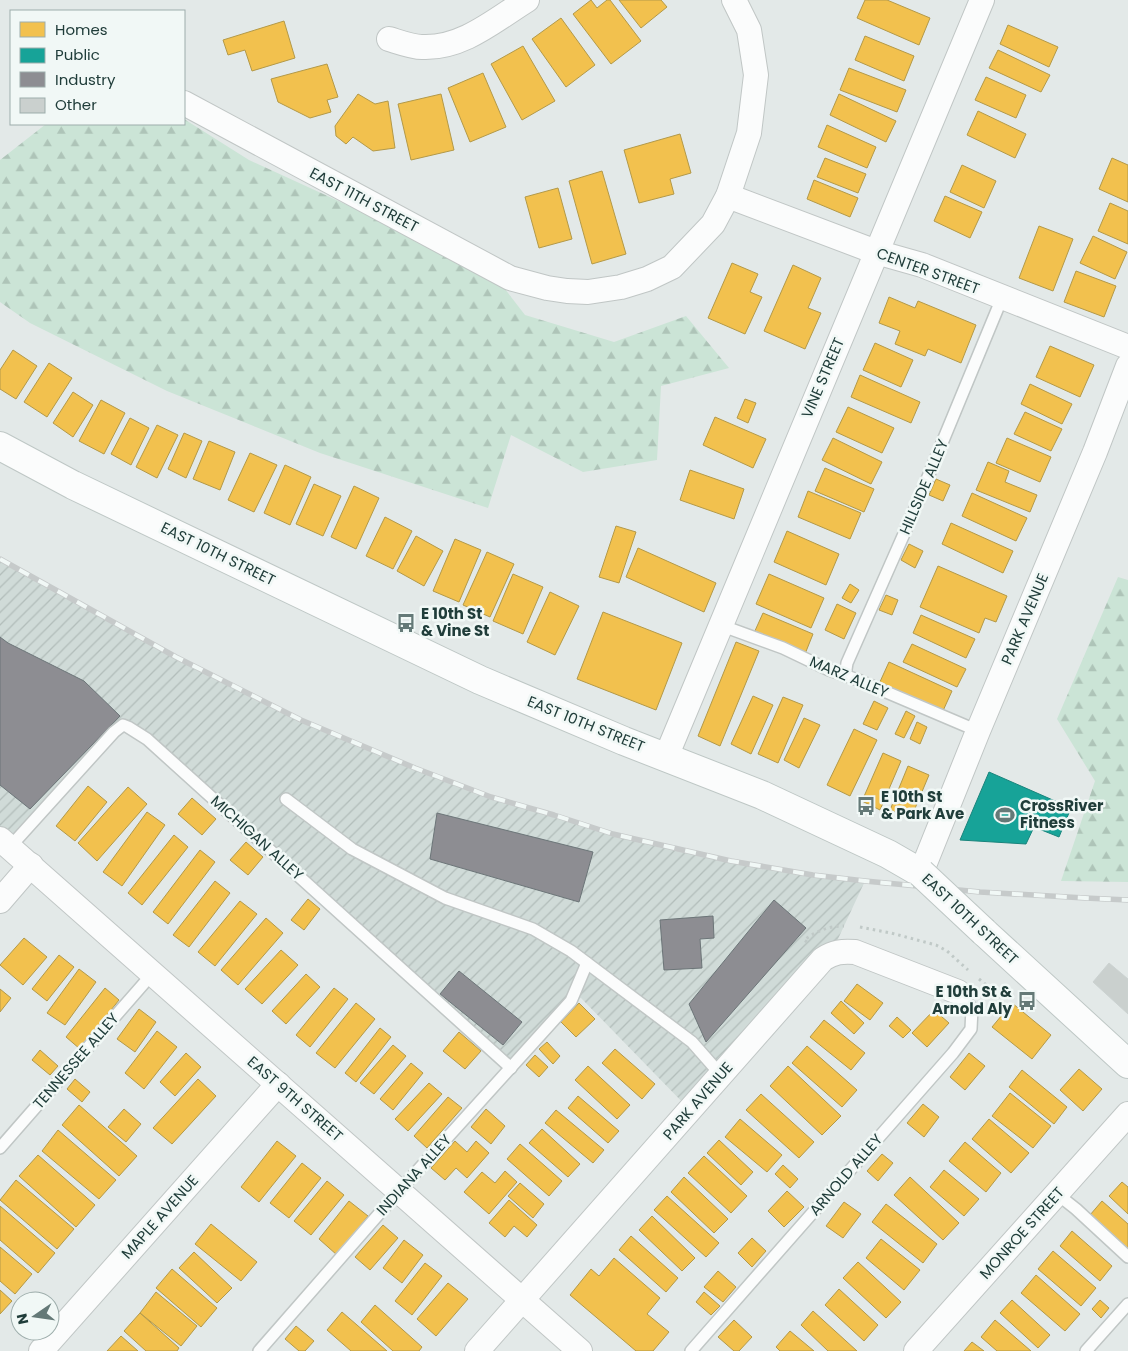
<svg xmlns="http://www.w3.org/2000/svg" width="1128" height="1351" viewBox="0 0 1128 1351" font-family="Poppins,sans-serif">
<defs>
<pattern id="industrial-furrows" width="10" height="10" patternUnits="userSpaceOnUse" patternTransform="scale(1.25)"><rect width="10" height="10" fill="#d0dbd8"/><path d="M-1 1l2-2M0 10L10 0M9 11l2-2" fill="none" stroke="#b2bdba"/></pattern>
<pattern id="forest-firs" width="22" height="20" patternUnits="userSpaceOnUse" patternTransform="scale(1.25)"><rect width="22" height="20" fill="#cbe4d6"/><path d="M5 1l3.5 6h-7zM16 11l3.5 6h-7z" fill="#aec4b8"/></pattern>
</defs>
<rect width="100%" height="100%" fill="#e3e9e8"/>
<polygon fill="url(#industrial-furrows)" points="0,559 176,657 301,720 415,768 491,797 554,815 613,834 731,861 813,875 865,881 831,954 690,1110 581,998 571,1001 511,1068 147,739 123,725 10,847 0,839"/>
<g fill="url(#forest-firs)">
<polygon points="184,119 249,160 491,271 525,315 614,342 686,316 729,368 661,386 657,460 583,472 511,435 488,508 320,453 167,391 30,323 0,302 0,160 46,124 184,124"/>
<polygon points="1118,577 1128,580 1128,882 1061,881 1095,781 1057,719"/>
</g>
<g fill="#f2c14e" stroke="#b39948">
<polygon points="591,0 597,8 607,0 610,0 641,41 611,64 573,14"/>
<polygon points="619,0 661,0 667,7 641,28"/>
<polygon points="865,0 887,0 930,18 919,45 857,18"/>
<polygon points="561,18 595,65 566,87 532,39"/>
<polygon points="284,21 295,58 252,71 245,50 228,55 223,40"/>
<polygon points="1008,25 1058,47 1049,67 1000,44"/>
<polygon points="865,36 914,56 904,81 855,60"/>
<polygon points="523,46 555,101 522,120 491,64"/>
<polygon points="998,50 1050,75 1041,92 989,68"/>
<polygon points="327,64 338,97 327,100 331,112 310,118 278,102 271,79"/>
<polygon points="849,68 906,90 897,112 840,90"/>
<polygon points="483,73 506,127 470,142 448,88"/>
<polygon points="986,77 1026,95 1016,118 975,100"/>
<polygon points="358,94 375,104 388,101 395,148 373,151 353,137 346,144 336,136 335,126"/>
<polygon points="441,94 454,150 411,160 398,104"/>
<polygon points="839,94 896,121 886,142 830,115"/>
<polygon points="978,111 1026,134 1015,158 967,135"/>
<polygon points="827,125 876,147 867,168 818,147"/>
<polygon points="680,134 691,173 670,179 674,194 639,203 624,150"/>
<polygon points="825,158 866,174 858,193 817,177"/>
<polygon points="1112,158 1128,165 1128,202 1099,189"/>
<polygon points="962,165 996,181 984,208 950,192"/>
<polygon points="602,171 626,254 592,264 569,181"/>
<polygon points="814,180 858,198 850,217 807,199"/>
<polygon points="558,188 572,239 539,248 525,197"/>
<polygon points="945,196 982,212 970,238 934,221"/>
<polygon points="1110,203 1128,211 1128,244 1098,231"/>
<polygon points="1039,226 1073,239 1053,291 1019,278"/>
<polygon points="1093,236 1127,252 1115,279 1080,263"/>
<polygon points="732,263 758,274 750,292 762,297 745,334 708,318"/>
<polygon points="793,265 821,278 808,308 821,313 805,349 764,331"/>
<polygon points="1076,271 1116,286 1104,317 1064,302"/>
<polygon points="889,297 915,308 918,301 976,325 961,363 928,349 925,356 895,344 900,331 879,323"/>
<polygon points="875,343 913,360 901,387 863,370"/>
<polygon points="1050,346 1094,365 1080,397 1036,377"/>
<polygon points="13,350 37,366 16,399 0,389 0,370"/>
<polygon points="49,363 72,378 47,417 24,402"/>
<polygon points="860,375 920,402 911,423 851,397"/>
<polygon points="1030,384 1072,404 1062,424 1021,404"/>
<polygon points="73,392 93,405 73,437 53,423"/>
<polygon points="745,399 756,403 748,423 737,418"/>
<polygon points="101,400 125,413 104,454 79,441"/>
<polygon points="848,407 894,428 882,453 836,432"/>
<polygon points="1025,412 1062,429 1051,451 1014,434"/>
<polygon points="715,417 766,439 753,468 703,445"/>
<polygon points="130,418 149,428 131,465 111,454"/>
<polygon points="157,425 178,435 157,478 136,467"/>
<polygon points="184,433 202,441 186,478 168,469"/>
<polygon points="833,438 882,462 871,484 822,460"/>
<polygon points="1007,438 1051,457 1040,482 996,463"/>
<polygon points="209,441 235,452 220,490 193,479"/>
<polygon points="250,453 277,465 254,512 228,500"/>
<polygon points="988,462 1009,471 1005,482 1037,495 1030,512 976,490"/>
<polygon points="285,465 311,477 290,525 264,513"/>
<polygon points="825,468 874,489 864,512 815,491"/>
<polygon points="690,470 744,489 734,519 680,500"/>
<polygon points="936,479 950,485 943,501 929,495"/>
<polygon points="314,484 341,496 323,536 296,524"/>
<polygon points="354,486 379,498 356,549 331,537"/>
<polygon points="808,491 861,513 850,539 798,517"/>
<polygon points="972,493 1027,518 1016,541 962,516"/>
<polygon points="385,517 412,531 393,569 366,556"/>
<polygon points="951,523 1013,551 1003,573 942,544"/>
<polygon points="616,526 636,532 619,583 599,577"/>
<polygon points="787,531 839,554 826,585 774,562"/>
<polygon points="416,536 443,551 424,586 397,571"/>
<polygon points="455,539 481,550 459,602 433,591"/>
<polygon points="909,544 923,551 915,568 901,560"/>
<polygon points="638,548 716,583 704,612 626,577"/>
<polygon points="487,552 514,564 490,617 463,605"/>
<polygon points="938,566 1007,596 996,622 985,618 979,633 920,607"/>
<polygon points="513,574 543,587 523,634 493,621"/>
<polygon points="769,574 824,598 811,628 756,604"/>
<polygon points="850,584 859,590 851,603 842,598"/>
<polygon points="550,592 579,606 555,655 527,642"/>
<polygon points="886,595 898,600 892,615 879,610"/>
<polygon points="837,604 856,613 844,639 825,630"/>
<polygon points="603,612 682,643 656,710 577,679"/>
<polygon points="763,613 813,634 805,654 754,633"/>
<polygon points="921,615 975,639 966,658 913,633"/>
<polygon points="736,642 759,651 720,746 698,736"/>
<polygon points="912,644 966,669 957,687 903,662"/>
<polygon points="889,662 952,691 942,713 879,684"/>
<polygon points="753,696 773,705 751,754 731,744"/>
<polygon points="783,697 803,705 778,763 758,754"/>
<polygon points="874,701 888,708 877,730 863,724"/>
<polygon points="906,711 915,716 904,738 895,734"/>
<polygon points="804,718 820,725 799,768 784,760"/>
<polygon points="917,722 927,727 920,744 910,739"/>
<polygon points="854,729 877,740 850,796 827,785"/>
<polygon points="883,753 901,761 880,810 862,801"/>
<polygon points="908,766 929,775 911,818 890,810"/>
<polygon points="88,786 107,802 75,841 56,826"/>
<polygon points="128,787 147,804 97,861 78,843"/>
<polygon points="192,798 216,819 202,835 178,814"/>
<polygon points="147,812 165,825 122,886 103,872"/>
<polygon points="174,835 188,847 142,905 128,893"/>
<polygon points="246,842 263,857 248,875 230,860"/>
<polygon points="200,850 215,862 168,924 153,912"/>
<polygon points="215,881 230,893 189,947 173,935"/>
<polygon points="308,899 320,909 304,930 291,920"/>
<polygon points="240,901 257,914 215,966 198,952"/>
<polygon points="266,918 283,933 238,985 221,970"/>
<polygon points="24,938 47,957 23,985 0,965"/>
<polygon points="281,950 298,965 262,1004 245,989"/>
<polygon points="59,955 74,967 47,1001 32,989"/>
<polygon points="79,969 96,982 65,1025 47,1013"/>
<polygon points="306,974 320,987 286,1024 272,1011"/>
<polygon points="857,984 883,1003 870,1020 844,1001"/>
<polygon points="105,988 119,1000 80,1049 66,1037"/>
<polygon points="334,988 348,999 310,1047 296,1035"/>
<polygon points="0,989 11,998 0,1012"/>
<polygon points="841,1001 864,1023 854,1034 831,1013"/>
<polygon points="356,1003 375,1019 335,1068 316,1053"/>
<polygon points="579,1003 595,1019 576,1037 561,1022"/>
<polygon points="1012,1003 1051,1035 1032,1059 992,1027"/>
<polygon points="139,1009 156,1022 135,1052 117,1039"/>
<polygon points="934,1010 949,1023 927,1047 912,1033"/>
<polygon points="897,1017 911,1030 903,1038 889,1026"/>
<polygon points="824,1020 865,1053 851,1070 810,1037"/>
<polygon points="380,1028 391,1037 356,1082 345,1073"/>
<polygon points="157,1031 177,1047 144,1089 125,1073"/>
<polygon points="459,1032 481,1051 465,1069 443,1051"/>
<polygon points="547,1042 560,1056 553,1064 539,1049"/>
<polygon points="393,1045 406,1056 374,1094 360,1083"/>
<polygon points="807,1046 857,1090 842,1107 792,1063"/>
<polygon points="615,1049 655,1084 642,1099 602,1063"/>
<polygon points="40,1050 58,1066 50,1075 32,1060"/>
<polygon points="186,1053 201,1067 175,1096 160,1082"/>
<polygon points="969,1053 985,1066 965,1090 950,1077"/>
<polygon points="535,1055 548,1067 539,1077 526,1065"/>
<polygon points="411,1063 423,1073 393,1110 380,1099"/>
<polygon points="588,1066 630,1105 617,1119 575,1080"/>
<polygon points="788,1066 841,1116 822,1135 770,1086"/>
<polygon points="1079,1069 1102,1089 1083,1111 1060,1090"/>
<polygon points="1022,1070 1067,1107 1054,1124 1009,1087"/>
<polygon points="75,1079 90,1092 82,1102 67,1089"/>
<polygon points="198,1079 216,1096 172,1144 153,1128"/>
<polygon points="429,1083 442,1094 408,1131 395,1119"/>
<polygon points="1010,1093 1051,1126 1033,1148 992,1116"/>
<polygon points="761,1094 814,1142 799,1158 746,1110"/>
<polygon points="578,1096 619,1131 608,1143 568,1108"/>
<polygon points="448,1097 462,1108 427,1148 414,1136"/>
<polygon points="923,1104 939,1117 924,1137 907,1123"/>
<polygon points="79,1105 137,1156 119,1176 62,1125"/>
<polygon points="124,1109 141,1124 126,1142 108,1127"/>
<polygon points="486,1109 505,1126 491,1144 471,1127"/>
<polygon points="556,1110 604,1150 593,1163 545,1123"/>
<polygon points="740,1119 782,1155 767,1172 725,1137"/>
<polygon points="989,1119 1029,1153 1011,1173 972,1139"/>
<polygon points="542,1129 580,1164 568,1177 529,1143"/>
<polygon points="58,1130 116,1180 99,1199 42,1151"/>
<polygon points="719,1140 753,1172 741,1185 707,1153"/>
<polygon points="277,1141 296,1156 259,1202 241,1187"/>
<polygon points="455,1141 467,1152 476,1141 489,1153 467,1178 456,1168 445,1180 431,1168"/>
<polygon points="965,1142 1001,1173 986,1192 949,1161"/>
<polygon points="520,1144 562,1181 549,1196 507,1159"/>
<polygon points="882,1154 893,1163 878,1181 867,1171"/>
<polygon points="38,1155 95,1205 76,1227 19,1176"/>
<polygon points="704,1156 747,1196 731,1213 688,1173"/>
<polygon points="302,1163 321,1178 289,1218 270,1203"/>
<polygon points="783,1165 798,1179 790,1188 775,1174"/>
<polygon points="944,1170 979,1199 964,1216 930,1187"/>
<polygon points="505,1171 517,1182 489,1214 464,1192 482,1172 495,1183"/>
<polygon points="684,1177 728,1219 714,1233 671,1192"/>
<polygon points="910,1177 959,1223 943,1240 894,1195"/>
<polygon points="16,1180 74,1229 57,1249 0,1200"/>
<polygon points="327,1181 344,1195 311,1235 294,1221"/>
<polygon points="1122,1182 1128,1187 1128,1214 1109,1196"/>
<polygon points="520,1183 544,1204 533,1218 508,1196"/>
<polygon points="787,1191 804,1207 784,1227 768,1211"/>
<polygon points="667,1196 719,1243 706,1257 654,1210"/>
<polygon points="509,1200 537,1225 527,1237 514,1226 505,1237 489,1223"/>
<polygon points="349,1201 368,1216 337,1255 319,1239"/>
<polygon points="1102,1201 1128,1224 1128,1249 1090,1215"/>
<polygon points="844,1202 861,1214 843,1238 826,1226"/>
<polygon points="886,1204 937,1244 923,1263 872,1222"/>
<polygon points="0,1206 55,1253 38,1273 0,1240"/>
<polygon points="652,1216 695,1258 682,1271 639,1230"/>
<polygon points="211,1224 257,1262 241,1281 195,1244"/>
<polygon points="383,1225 398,1238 370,1270 355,1257"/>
<polygon points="1072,1231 1112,1266 1100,1281 1060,1246"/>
<polygon points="631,1236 678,1278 666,1292 619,1250"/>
<polygon points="752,1238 766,1251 752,1267 738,1253"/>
<polygon points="881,1239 920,1270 904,1290 866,1258"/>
<polygon points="404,1240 423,1255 402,1283 383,1268"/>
<polygon points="0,1247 32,1274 15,1294 0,1281"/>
<polygon points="1053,1251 1096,1288 1081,1306 1038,1269"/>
<polygon points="194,1252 232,1288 217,1303 179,1268"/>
<polygon points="614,1258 660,1298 647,1314 669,1332 653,1351 636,1351 570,1295 591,1269 599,1276"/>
<polygon points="858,1262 901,1302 886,1318 843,1278"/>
<polygon points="425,1263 442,1276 412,1315 395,1301"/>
<polygon points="172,1269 217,1308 201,1327 156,1288"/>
<polygon points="718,1271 736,1287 723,1302 704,1287"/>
<polygon points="1036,1275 1080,1314 1065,1331 1021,1293"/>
<polygon points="448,1283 468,1299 436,1336 417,1319"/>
<polygon points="839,1289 878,1325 864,1341 825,1305"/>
<polygon points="0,1290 12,1301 0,1314"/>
<polygon points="156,1292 197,1326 181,1346 140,1313"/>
<polygon points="704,1292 720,1306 711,1315 696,1302"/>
<polygon points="1012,1300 1050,1335 1038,1348 1000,1313"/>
<polygon points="1100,1300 1109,1308 1101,1318 1092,1309"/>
<polygon points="375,1305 422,1347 419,1351 393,1351 361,1322"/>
<polygon points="813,1311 857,1351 828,1351 801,1325"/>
<polygon points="342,1312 387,1351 351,1351 327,1330"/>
<polygon points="140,1313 179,1348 177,1351 146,1351 124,1331"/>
<polygon points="734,1320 752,1337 739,1351 734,1351 718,1337"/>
<polygon points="995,1320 1031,1351 997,1351 981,1337"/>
<polygon points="296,1326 314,1341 305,1351 299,1351 285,1339"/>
<polygon points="790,1331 814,1351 780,1351 776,1347"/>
<polygon points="121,1336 138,1351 107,1351"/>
<polygon points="972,1342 984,1351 964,1351"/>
</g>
<polygon fill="#17a398" stroke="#1a847c" points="989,772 1071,808 1059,837 1034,827 1026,844 960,840"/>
<g fill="#8d8d92" stroke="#6c7578">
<polygon points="0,637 8,643 84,681 120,716 30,809 0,785"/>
<polygon points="437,813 593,852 579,902 430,859"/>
<polygon points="774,900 806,928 706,1042 689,1004"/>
<polygon points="713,916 714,938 700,939 702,968 664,970 660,920"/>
<polygon points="459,971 522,1022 503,1045 440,994"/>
</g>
<polygon fill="#cad0ce" stroke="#cbd2d1" points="1109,963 1128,979 1128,1014 1093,982"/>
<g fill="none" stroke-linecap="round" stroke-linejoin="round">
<g stroke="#c0c6c5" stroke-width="14">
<g id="lane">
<polyline points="720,625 783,648 829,670 858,680 978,731"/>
<polyline points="845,676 847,663 911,518 1002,298"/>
<polyline points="286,799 352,849 445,898 533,929 571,951 692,1042 721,1075"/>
<polyline points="10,847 114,732 123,725 128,727 147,739 511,1068"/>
<polyline points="0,1148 153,973"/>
<polyline points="1057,1194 1076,1209 1128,1257"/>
<polyline points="259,1351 399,1191 571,1001 587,963"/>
<polyline points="691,1351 953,1053 971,1029 972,1008 958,992"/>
<polyline points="1086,1351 1128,1304"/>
</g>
</g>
<g stroke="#c0c6c5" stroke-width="26">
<g id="street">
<path d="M389,39C399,42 412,47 422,47C462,49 495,20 527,0"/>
<polyline points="184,103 510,278 547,288 567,291 588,292 621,287 647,279 672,267 713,224 728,196 749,133 756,75 749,30 734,0"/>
<polyline points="728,196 876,252 922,265 1128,347"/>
<polyline points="666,757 982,0"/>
<polyline points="0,839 580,1351"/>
<polyline points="921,873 978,731 1095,452 1128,366"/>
<polyline points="0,901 31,865"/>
<polyline points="41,1351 278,1084 279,1085"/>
<path d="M477,1351L823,959C834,952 842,951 855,952L958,992"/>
<polyline points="916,1351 1128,1114"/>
</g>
</g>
<g stroke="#bec7c5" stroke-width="30">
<g id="secondary">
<polyline points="0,446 73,485 480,680 624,741 762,795 888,854 921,873"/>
<polyline points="984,932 1128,1064"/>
</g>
</g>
<g stroke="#c0c9c7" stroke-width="3" stroke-dasharray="2.5 4" stroke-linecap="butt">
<polyline points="860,927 891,933 936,945 947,951 968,970"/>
<path d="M807,942L804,940C817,931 828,926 844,926"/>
<polyline points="979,979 1003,999 1011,990"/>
</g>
<use href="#lane" stroke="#fbfcfc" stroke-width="11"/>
<use href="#street" stroke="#fbfcfc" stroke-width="24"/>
<use href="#secondary" stroke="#fbfcfc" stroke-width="28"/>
<g stroke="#c6caca" stroke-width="5.5">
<polyline id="rail" points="0,559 176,657 301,720 415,768 491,797 554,815 613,834 731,861 813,875 865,881 980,892 1085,898 1128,900"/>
</g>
<use href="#rail" stroke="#f1f8f6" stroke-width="4" stroke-dasharray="11" stroke-linecap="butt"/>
<g stroke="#bec7c5" stroke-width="30" stroke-linecap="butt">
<polyline id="secondary-bridge" points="921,873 984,932"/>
</g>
<use href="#secondary-bridge" stroke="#fbfcfc" stroke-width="28"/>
</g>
<defs>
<g id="bus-bare" transform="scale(1.5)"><path d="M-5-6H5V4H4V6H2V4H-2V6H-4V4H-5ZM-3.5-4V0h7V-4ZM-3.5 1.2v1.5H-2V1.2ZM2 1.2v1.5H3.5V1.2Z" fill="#647977" stroke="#f1f8f6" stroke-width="2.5" paint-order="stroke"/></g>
<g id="stadium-bare" transform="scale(1.5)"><path d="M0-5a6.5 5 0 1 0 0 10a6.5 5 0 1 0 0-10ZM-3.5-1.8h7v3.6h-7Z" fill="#647977" stroke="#f1f8f6" stroke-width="2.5" paint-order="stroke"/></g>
</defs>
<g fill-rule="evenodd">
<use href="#bus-bare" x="406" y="623"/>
<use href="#bus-bare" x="866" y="806"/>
<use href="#stadium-bare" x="1005" y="815"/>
<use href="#bus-bare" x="1027" y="1001"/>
</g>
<g text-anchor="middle" stroke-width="5" stroke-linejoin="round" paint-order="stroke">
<g font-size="15" fill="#203d3a" stroke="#f1f8f6">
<text transform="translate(364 200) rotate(28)" y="5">EAST 11TH STREET</text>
<text transform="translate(928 271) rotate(20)" y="5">CENTER STREET</text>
<text transform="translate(823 378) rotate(-67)" y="5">VINE STREET</text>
<text transform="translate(924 487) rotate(-67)" y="5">HILLSIDE ALLEY</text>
<text transform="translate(218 554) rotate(26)" y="5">EAST 10TH STREET</text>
<text transform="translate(1025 619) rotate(-67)" y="5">PARK AVENUE</text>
<text transform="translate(849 677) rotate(23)" y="5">MARZ ALLEY</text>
<text transform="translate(586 724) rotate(22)" y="5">EAST 10TH STREET</text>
<text transform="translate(257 838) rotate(42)" y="5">MICHIGAN ALLEY</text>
<text transform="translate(970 919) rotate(43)" y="5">EAST 10TH STREET</text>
<text transform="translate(76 1061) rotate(-49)" y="5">TENNESSEE ALLEY</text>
<text transform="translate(295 1099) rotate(41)" y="5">EAST 9TH STREET</text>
<text transform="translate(698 1101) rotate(-49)" y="5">PARK AVENUE</text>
<text transform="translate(414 1175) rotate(-48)" y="5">INDIANA ALLEY</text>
<text transform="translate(846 1175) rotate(-49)" y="5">ARNOLD ALLEY</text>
<text transform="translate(160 1217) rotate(-48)" y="5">MAPLE AVENUE</text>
<text transform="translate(1022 1233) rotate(-48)" y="5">MONROE STREET</text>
</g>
<g font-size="15" font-weight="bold" fill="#203d3a" stroke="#f1f8f6" text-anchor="start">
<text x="421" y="619">E 10th St<tspan x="421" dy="17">&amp; Vine St</tspan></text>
<text x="881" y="802">E 10th St<tspan x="881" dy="17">&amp; Park Ave</tspan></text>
<text x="1020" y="811">CrossRiver<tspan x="1020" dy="17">Fitness</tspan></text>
<text x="1012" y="997" text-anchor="end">E 10th St &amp;<tspan x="1012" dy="17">Arnold Aly</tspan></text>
</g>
</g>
<rect x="10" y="10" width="175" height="115" fill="#f1f8f6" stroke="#9dadab"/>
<rect x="20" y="22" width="25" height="15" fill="#f2c14e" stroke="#9dadab"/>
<text x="55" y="35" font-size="15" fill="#203d3a">Homes</text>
<rect x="20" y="48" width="25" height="15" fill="#17a398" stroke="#9dadab"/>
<text x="55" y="60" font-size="15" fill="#203d3a">Public</text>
<rect x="20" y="72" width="25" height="15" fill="#8d8d92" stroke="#9dadab"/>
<text x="55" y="85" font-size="15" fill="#203d3a">Industry</text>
<rect x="20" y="98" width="25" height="15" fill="#cad0ce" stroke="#9dadab"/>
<text x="55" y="110" font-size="15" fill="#203d3a">Other</text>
<g transform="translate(35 1316) rotate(257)"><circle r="24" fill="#f1f8f6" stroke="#9dadab"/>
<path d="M0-4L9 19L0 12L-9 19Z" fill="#647977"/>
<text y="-8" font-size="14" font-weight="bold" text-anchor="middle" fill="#203d3a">N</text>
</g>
</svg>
